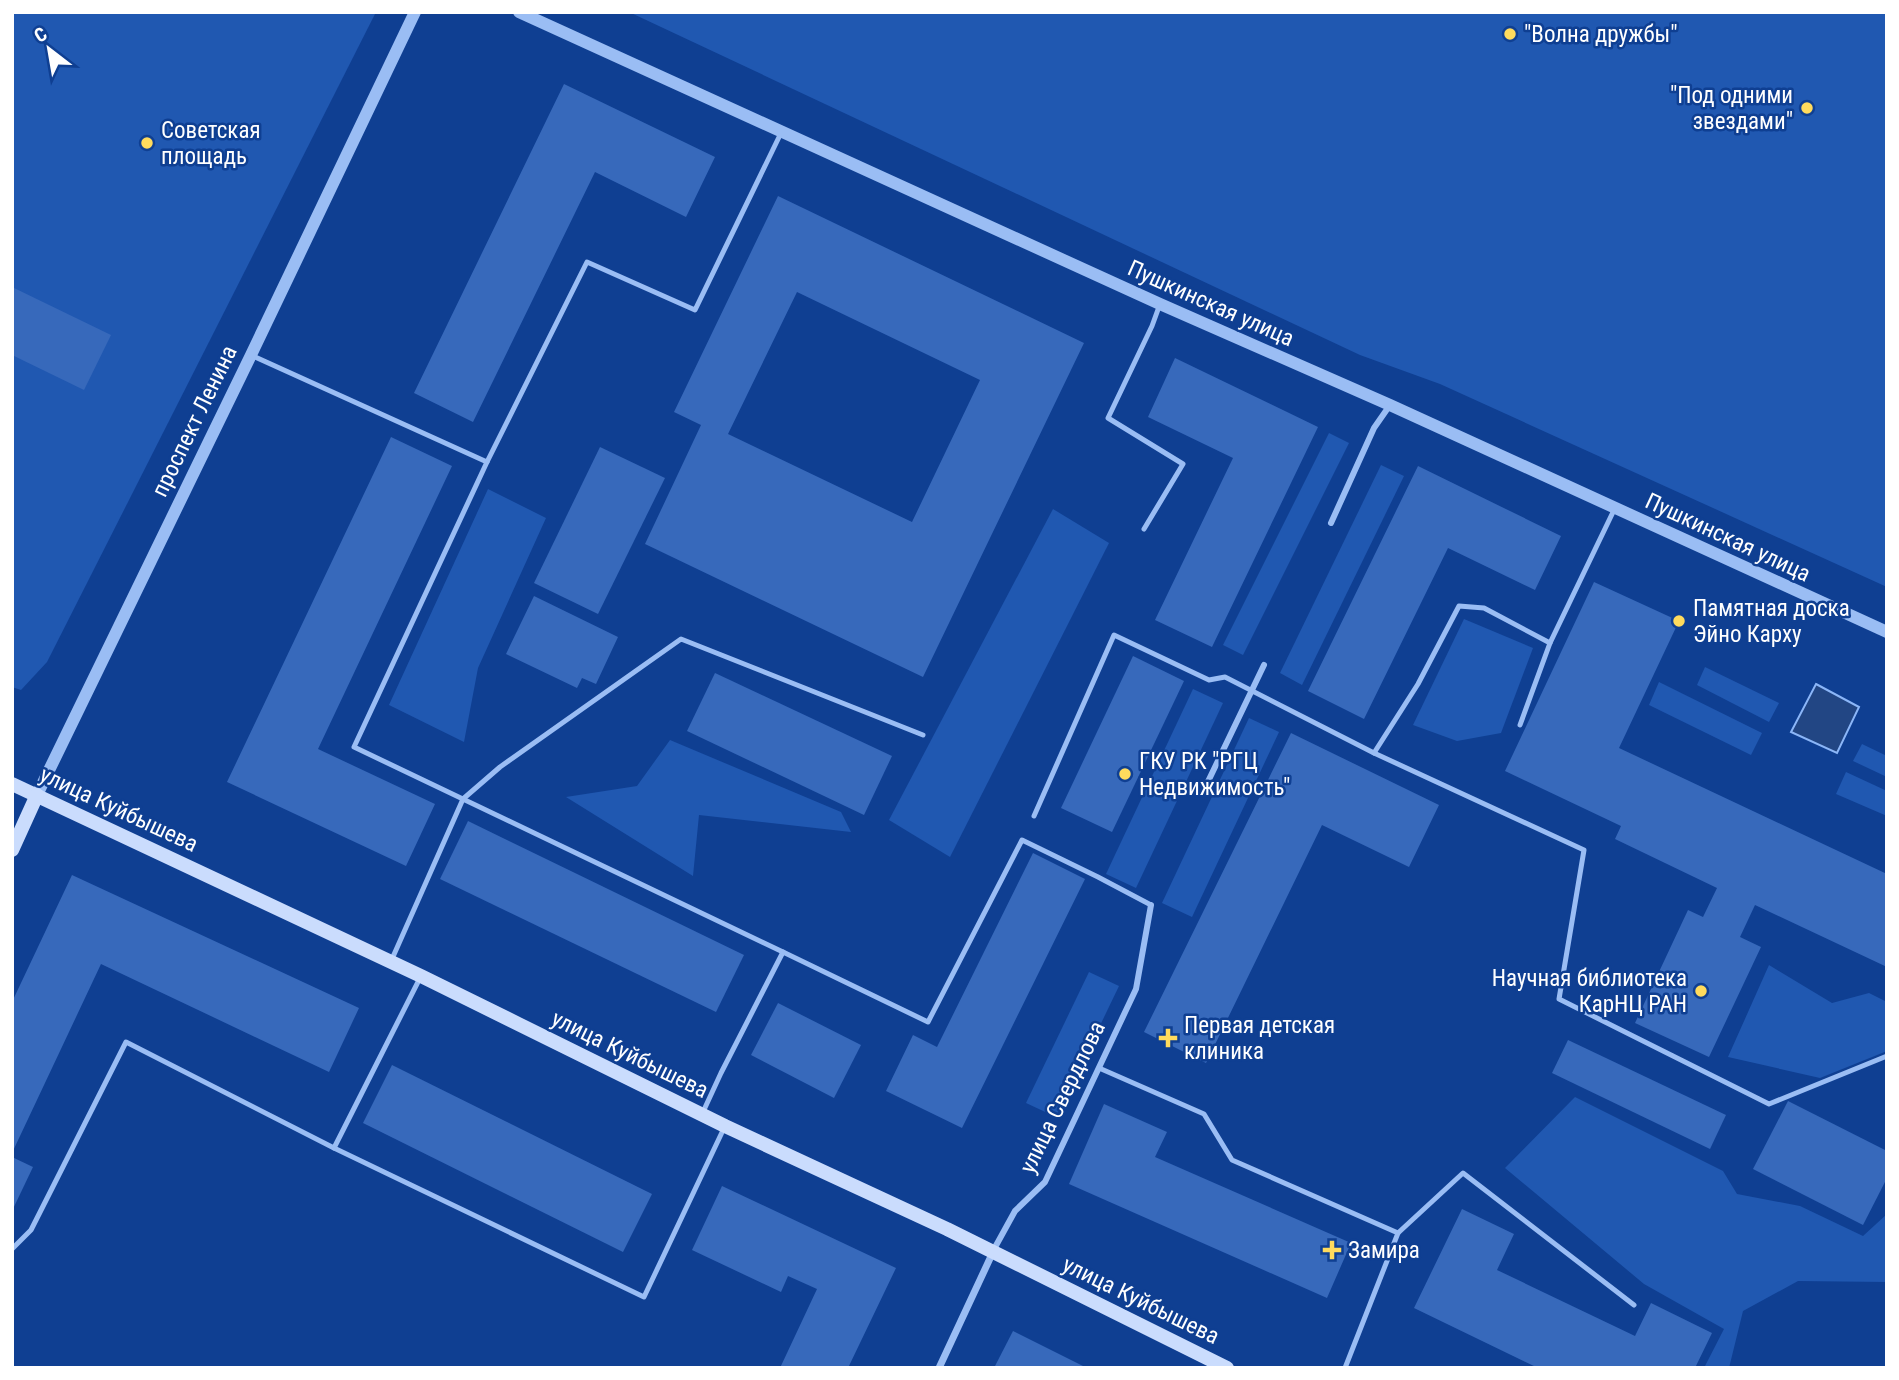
<svg xmlns="http://www.w3.org/2000/svg" width="1899" height="1380" viewBox="0 0 1899 1380" font-family="'Roboto Condensed',sans-serif">
<rect width="100%" height="100%" fill="#0f3f92"/>
<g fill="#2058b1">
<polygon points="12,12 376,12 47,662 21,690 12,687"/>
<polygon points="629,12 1887,12 1887,587 1440,384 1360,355"/>
<polygon points="1329,433 1349,443 1243,655 1223,645"/>
<polygon points="1381,465 1404,476 1302,685 1280,673"/>
<polygon points="488,489 546,518 478,668 464,742 389,705"/>
<polygon points="1053,509 1109,543 950,857 889,820"/>
<polygon points="1464,619 1533,648 1501,733 1457,741 1413,725"/>
<polygon points="1705,667 1779,703 1769,722 1697,685"/>
<polygon points="1659,682 1762,733 1751,755 1649,705"/>
<polygon points="1193,689 1223,703 1136,888 1106,874"/>
<polygon points="1249,718 1279,732 1192,917 1162,903"/>
<polygon points="670,740 841,812 851,832 699,815 693,876 566,797 637,786"/>
<polygon points="1862,744 1887,756 1887,777 1853,761"/>
<polygon points="1846,772 1887,791 1887,816 1836,794"/>
<polygon points="1769,965 1832,1003 1869,993 1887,1002 1887,1051 1820,1078 1728,1057"/>
<polygon points="1089,972 1119,986 1056,1117 1026,1103"/>
<polygon points="1575,1097 1723,1171 1737,1194 1800,1206 1863,1236 1887,1214 1887,1282 1798,1281 1743,1311 1729,1368 1704,1368 1724,1329 1644,1284 1505,1168"/>
</g>
<polygon fill="#224684" stroke="#8bb6f8" stroke-width="2" points="1816,684 1859,707 1837,753 1791,732"/>
<g fill="#3769bb" fill-rule="evenodd">
<polygon points="564,84 715,157 686,217 595,172 473,422 414,393"/>
<path d="M778,196L1084,343L923,677L645,544L701,425L674,412ZM797,292L980,380L912,522L728,434Z"/>
<polygon points="12,287 111,335 84,390 12,355"/>
<polygon points="1175,358 1318,427 1212,647 1155,620 1233,458 1148,417"/>
<polygon points="391,437 452,466 318,749 435,804 406,866 227,782"/>
<polygon points="600,447 665,478 598,614 534,583"/>
<polygon points="1418,466 1561,536 1535,590 1448,548 1364,719 1308,691"/>
<polygon points="1594,582 1679,621 1619,748 1887,874 1887,967 1755,905 1740,937 1761,947 1709,1057 1635,1023 1688,910 1703,917 1717,888 1615,839 1621,826 1505,771"/>
<polygon points="534,596 618,637 596,684 582,678 577,688 506,654"/>
<polygon points="1133,656 1184,681 1112,832 1061,808"/>
<polygon points="715,673 892,756 864,815 687,731"/>
<polygon points="1291,733 1439,805 1409,867 1322,825 1206,1063 1144,1032"/>
<polygon points="468,821 744,955 716,1012 440,879"/>
<polygon points="1033,853 1085,879 962,1128 886,1091 913,1035 937,1047"/>
<polygon points="72,875 359,1008 329,1072 101,964 12,1153 12,1002"/>
<polygon points="778,1003 861,1045 834,1098 751,1055"/>
<polygon points="1568,1040 1726,1115 1710,1149 1552,1073"/>
<polygon points="392,1065 652,1194 623,1252 363,1123"/>
<polygon points="1788,1101 1887,1151 1887,1178 1863,1225 1753,1169"/>
<polygon points="1104,1104 1167,1132 1155,1157 1351,1243 1327,1298 1069,1184"/>
<polygon points="12,1157 33,1167 12,1211"/>
<polygon points="722,1186 896,1268 848,1368 780,1368 817,1289 788,1276 781,1292 692,1250"/>
<polygon points="1462,1209 1514,1234 1497,1270 1635,1336 1651,1303 1712,1333 1695,1368 1538,1368 1414,1308"/>
<polygon points="1013,1331 1087,1368 994,1368"/>
</g>
<g fill="none" stroke-linecap="round" stroke-linejoin="round">
<g stroke="#9abdf4" stroke-width="5">
<polyline points="253,356 487,462 354,747 783,952"/>
<polyline points="487,462 587,262 695,310 781,133"/>
<polyline points="1144,529 1183,464 1108,418 1152,326 1160,304"/>
<polyline points="1520,725 1550,643"/>
<polyline points="1374,753 1418,684 1459,606 1484,608 1550,643 1615,508"/>
<polyline points="1034,816 1114,635 1209,680 1225,677 1374,753 1584,850 1559,999 1769,1104 1887,1056"/>
<polyline points="392,959 463,799 500,767 681,639 923,735"/>
<polyline points="421,976 334,1148 644,1297 725,1126"/>
<polyline points="1099,1068 1204,1114 1232,1160 1398,1233 1345,1368"/>
<polyline points="703,1112 721,1073 783,952 928,1022 1022,840 1098,877 1151,905"/>
<polyline points="1398,1233 1463,1173 1634,1305"/>
<polyline points="12,1249 31,1230 126,1042 334,1148"/>
</g>
<g stroke="#9abdf4" stroke-width="6">
<polyline points="1331,523 1374,428 1390,405"/>
<polyline points="1203,792 1264,665"/>
<polyline points="993,1251 1015,1211 1045,1182 1136,989 1151,905"/>
</g>
<polyline stroke="#9abdf4" stroke-width="7" points="939,1368 993,1252"/>
<g stroke="#9abdf4" stroke-width="12">
<polyline points="519,12 1160,304 1390,405 1887,632"/>
<polyline points="37,795 251,355 415,12"/>
</g>
<g stroke="#cadcfd" stroke-width="14">
<polyline points="12,784 421,976 725,1126 947,1229 1227,1368"/>
<polyline points="12,850 37,795"/>
</g>
</g>
<g fill="#ffdb5d" stroke="#0f3f92" stroke-width="2.5">
<circle cx="1510" cy="34" r="7"/>
<circle cx="1807" cy="108" r="7"/>
<circle cx="147" cy="143" r="7"/>
<circle cx="1679" cy="621" r="7"/>
<circle cx="1125" cy="774" r="7"/>
<circle cx="1701" cy="991" r="7"/>
<path d="M1164.5 1027.5h7v7h7v7h-7v7h-7v-7h-7v-7h7z"/>
<path d="M1328.5 1239.5h7v7h7v7h-7v7h-7v-7h-7v-7h7z"/>
</g>
<g text-anchor="middle" stroke-width="5" stroke-linejoin="round" paint-order="stroke">
<g font-size="23" fill="#fff" stroke="#0f3f92" text-anchor="start">
<text x="1524" y="42">"Волна дружбы"</text>
<text x="1793" y="103" text-anchor="end">"Под одними<tspan x="1793" dy="26">звездами"</tspan></text>
<text x="161" y="138">Советская<tspan x="161" dy="26">площадь</tspan></text>
<text x="1693" y="616">Памятная доска<tspan x="1693" dy="26">Эйно Карху</tspan></text>
<text x="1139" y="769">ГКУ РК "РГЦ<tspan x="1139" dy="26">Недвижимость"</tspan></text>
<text x="1687" y="986" text-anchor="end">Научная библиотека<tspan x="1687" dy="26">КарНЦ РАН</tspan></text>
<text x="1184" y="1033">Первая детская<tspan x="1184" dy="26">клиника</tspan></text>
<text x="1348" y="1258">Замира</text>
</g>
<g font-size="23" fill="#fff" stroke="#0f3f92">
<text transform="translate(1211 303) rotate(24)" y="8">Пушкинская улица</text>
<text transform="translate(194 421) rotate(-64)" y="8">проспект Ленина</text>
<text transform="translate(1728 537) rotate(25)" y="8">Пушкинская улица</text>
<text transform="translate(119 809) rotate(25)" y="8">улица Куйбышева</text>
<text transform="translate(630 1054) rotate(26)" y="8">улица Куйбышева</text>
<text transform="translate(1062 1097) rotate(-64)" y="8">улица Свердлова</text>
<text transform="translate(1141 1300) rotate(26)" y="8">улица Куйбышева</text>
</g>
</g>
<rect width="1899" height="1380" fill="none" stroke="#ffffff" stroke-width="28"/>
<g transform="translate(49 49) rotate(329)" stroke="#0f3f92" stroke-width="5" paint-order="stroke">
<path d="M0-5L12 26L0 18L-12 26Z" fill="#ffffff"/>
<text y="-10" font-size="19" font-weight="bold" text-anchor="middle" fill="#ffffff">С</text>
</g>
</svg>
